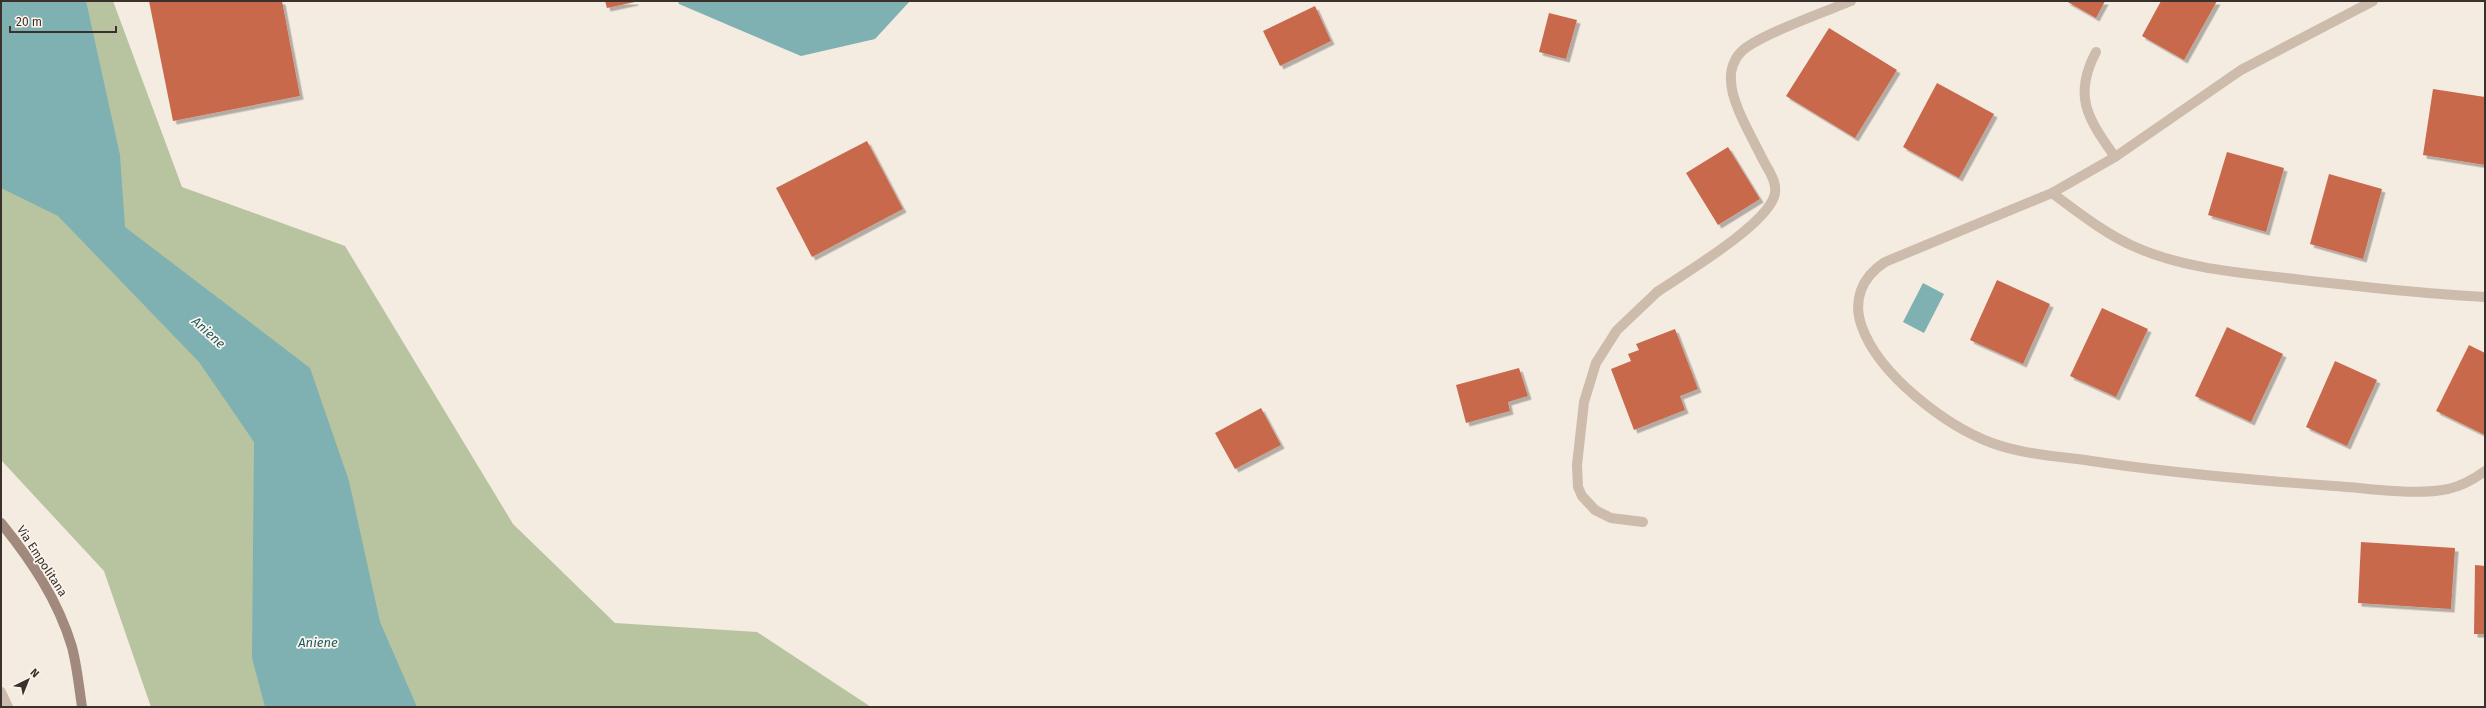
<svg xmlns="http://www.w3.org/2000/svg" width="2486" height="708" viewBox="0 0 2486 708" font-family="'Fira Sans',sans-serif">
<defs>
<filter id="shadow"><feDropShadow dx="3.5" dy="3.5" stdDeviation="0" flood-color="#0004"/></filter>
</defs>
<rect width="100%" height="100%" fill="#f4ebe1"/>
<polygon fill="#b8c4a0" points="1,1 113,1 182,187 345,246 513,524 615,623 757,632 871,707 151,707 104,571 1,460"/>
<g fill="#7fb0b2">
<polygon points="1,1 86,1 120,155 125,227 310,368 349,481 380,622 417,707 265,707 252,658 254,442 199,362 58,216 1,188"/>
<polygon points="678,1 910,1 875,39 801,56 679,4"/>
<polygon points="1923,283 1944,294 1924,333 1903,322"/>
</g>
<g fill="#c8694b" filter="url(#shadow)">
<polygon points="149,1 282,1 300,96 173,121"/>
<polygon points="605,1 635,1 635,2 607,8"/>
<polygon points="2066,1 2105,1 2096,18"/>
<polygon points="2161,1 2217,1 2184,60 2142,36"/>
<polygon points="1315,6 1331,41 1280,66 1263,31"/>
<polygon points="1549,13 1577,20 1566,59 1539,52"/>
<polygon points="1829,28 1897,70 1855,138 1786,96"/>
<polygon points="1937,83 1994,114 1959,178 1903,147"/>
<polygon points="2433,89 2485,97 2485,165 2423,155"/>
<polygon points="867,141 903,209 812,257 776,188"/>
<polygon points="1728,147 1760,199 1718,225 1686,173"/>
<polygon points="2227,152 2284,168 2266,232 2208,215"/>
<polygon points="2329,174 2382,189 2363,259 2310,244"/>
<polygon points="1997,280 2050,304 2023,364 1970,340"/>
<polygon points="2102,308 2148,329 2116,397 2070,376"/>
<polygon points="2227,327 2283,354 2251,422 2195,396"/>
<polygon points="1675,329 1698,389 1680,396 1685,410 1634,430 1611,369 1631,361 1628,354 1639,350 1636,344"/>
<polygon points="2469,345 2485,353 2485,435 2436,411"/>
<polygon points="2335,361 2377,380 2347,446 2306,427"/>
<polygon points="1519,368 1528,396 1508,402 1510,411 1466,423 1456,385"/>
<polygon points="1261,408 1281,445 1235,469 1215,433"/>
<polygon points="2361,542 2455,548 2451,609 2358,603"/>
<polygon points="2475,565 2485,566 2485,634 2474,634"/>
</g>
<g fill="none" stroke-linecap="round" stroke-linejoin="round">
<g stroke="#cdbbac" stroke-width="10">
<path d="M2096,52C2072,97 2089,120 2115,157"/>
<polyline points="1643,522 1611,518 1595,510 1582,496 1578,487 1577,465 1584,402 1596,363 1617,330 1657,292"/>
</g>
<g stroke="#cdbbac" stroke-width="10">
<path d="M2373,1L2241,70L2115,157L2052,193L1885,262C1862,277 1852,300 1862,327C1879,375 1946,426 1992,443C2022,454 2055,456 2085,460C2168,473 2251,480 2334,486C2369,488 2414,496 2448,489C2461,486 2474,479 2485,471"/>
<path d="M2052,193C2078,212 2104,233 2133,246C2186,270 2245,273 2302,280C2363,287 2424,294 2485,297"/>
<path d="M1657,292C1685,273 1763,227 1774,197C1779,183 1768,170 1762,158C1752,137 1731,103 1731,80C1730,70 1734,59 1741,52C1756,36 1827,11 1851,1"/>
<polyline points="1,692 8,707"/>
</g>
<path stroke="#a18a7d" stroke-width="10" d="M1,523C31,560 58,600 72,647C77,666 79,687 82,707"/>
</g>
<g text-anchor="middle" stroke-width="3.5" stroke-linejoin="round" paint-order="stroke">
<g font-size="12" fill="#3b302b" stroke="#fbf5ee">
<text transform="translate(42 561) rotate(57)" y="4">Via Empolitana</text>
</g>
<g font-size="13" font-style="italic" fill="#1f5a5e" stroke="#fbf5ee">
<text transform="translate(209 332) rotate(42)" y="5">Aniene</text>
<text x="318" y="647">Aniene</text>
</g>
</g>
<rect width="2486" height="708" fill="none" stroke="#3b302b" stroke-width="4"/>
<g transform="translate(28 680) rotate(43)" stroke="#fbf5ee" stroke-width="3" paint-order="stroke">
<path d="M0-3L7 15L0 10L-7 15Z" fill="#3b302b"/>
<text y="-6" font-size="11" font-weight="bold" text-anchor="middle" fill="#3b302b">N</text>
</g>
<path d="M10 26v6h106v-6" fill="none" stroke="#3b302b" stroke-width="2"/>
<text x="16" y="26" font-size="12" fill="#3b302b" stroke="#fbf5ee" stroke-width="3" paint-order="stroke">20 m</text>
</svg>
